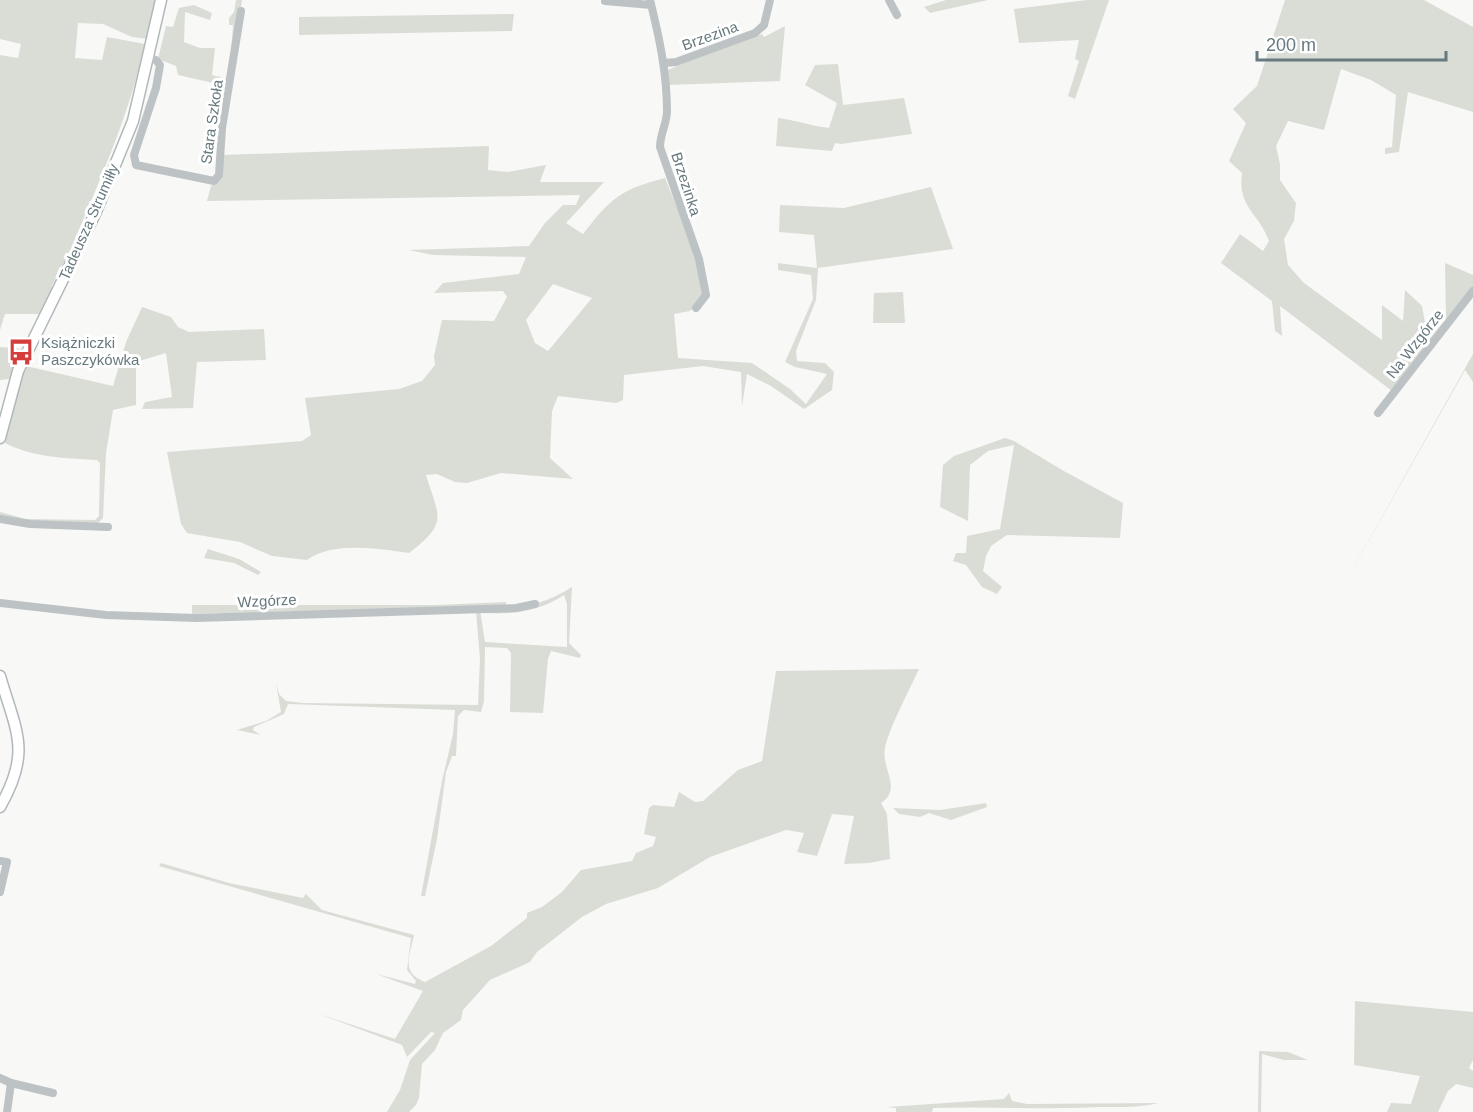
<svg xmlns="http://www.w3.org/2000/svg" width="1473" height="1112" viewBox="0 0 1473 1112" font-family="Arial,sans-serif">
<rect width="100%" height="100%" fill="#f8f8f6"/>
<g fill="#daddd6" fill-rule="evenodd">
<path d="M0,0H155L148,39L132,37L103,24L78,23L75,58L102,60L107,37L145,44C133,97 115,144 94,194C81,225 68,258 51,287H54L41,314H5L0,330V55L18,58L21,44L0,39Z"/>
<polygon points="236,0 242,0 221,122 226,92 222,85 178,75 176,66 158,59 166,26 173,27 179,8 194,5 212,13 210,20 185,12 184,42 200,48 215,48 212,75 229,79 233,25 229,25 229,18 234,12"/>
<polygon points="946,0 988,0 930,13 924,7"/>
<polygon points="1087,0 1109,0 1075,99 1068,96 1079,61 1075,59 1079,40 1019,43 1014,9"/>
<path d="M1285,0H1424L1473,27V112L1408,92L1399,152L1385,154V148L1392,147L1396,95L1371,80L1341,69L1324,130L1288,121L1276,146L1280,164V180L1296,203L1294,221L1284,239L1288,265L1304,283L1382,340V305L1403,321L1405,290L1422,306L1428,340L1446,319L1445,263L1473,275V287L1392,391L1280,306L1282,336L1275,331L1272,301L1221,263L1240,234L1263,251L1269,241C1259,213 1237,207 1242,173L1229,161L1246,123L1233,109L1257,86Z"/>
<polygon points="514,14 512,31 299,35 299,17"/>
<polygon points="785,26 780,81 669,85 668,70 679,65 762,34 764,37"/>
<path d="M838,64L843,105L904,98L912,134L841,144L835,143L832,151L776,146L778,118C796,120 811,126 829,128L837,103L805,85L815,65Z"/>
<path d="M489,146L488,170L508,172L546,165L540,182H604L566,223L583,234C612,197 620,190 665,178L693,246L705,293L690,311L674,314L678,358L752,363L790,389L806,404L827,374L795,367L785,362L813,299L811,275L778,270V263L817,268L814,235L779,232L780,205L844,208L931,187L953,249L818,268L816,300L796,351L797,361L825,363L834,372L832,390L804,409L771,386L747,374L742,406L741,372L703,366L624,375L623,400L616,403L558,396L552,411L550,458L573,479L501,473L467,483L455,482L437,474L426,475C439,518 449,522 409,553C377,549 334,541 307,560L272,556L240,542L187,533L181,524L167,452L302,441L311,435L305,398L399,389L422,381L435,365L434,356L442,320L494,321L507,297L503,291L434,293L443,283L519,274L526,257L433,255L409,250L529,246L545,223L563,205H576L580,195L207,201L211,186L220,177L222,155ZM553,284L592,298L548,351L535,343L526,320Z"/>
<polygon points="903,292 905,323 873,323 874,293"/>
<path d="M142,307L171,317L178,327L189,332L264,329L266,360L197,362L193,408L142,409L145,402L172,397L166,353L136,362V405L113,410L106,453L103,518L97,524L24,522L0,516V512L26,519L95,520L99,516L100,463L97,460C65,458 35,458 5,443L17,388L26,366L113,386L126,342Z"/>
<polygon points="0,347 24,349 9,379 0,380"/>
<polygon points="1473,354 1473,382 1465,370 1336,599"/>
<polygon points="1005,438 1014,441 1062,470 1123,503 1120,538 1007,535 991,546 986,556 983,571 1002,587 997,594 982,587 966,565 953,561 956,553 966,553 967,536 1000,529 1014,445 988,451 970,465 968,521 940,507 943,465 954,456"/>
<polygon points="208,549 239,559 261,572 258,575 234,563 204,558"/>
<path d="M572,587L569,643L581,655L580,658L551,651L548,659L543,713L510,712L511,653L507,648L485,647L484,701L481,712L464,710L458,716L456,756H452L446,772L437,839L425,896H421L442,781L453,734L455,710L288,704L284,714L254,727L253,730L261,735L237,730L266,721L281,712L276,683L279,694L286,701L303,703L478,705L480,659L476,611L480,610L485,642L567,647V604L564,595C540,611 513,615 484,613V611C518,609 544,605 572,587Z"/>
<polygon points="506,602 506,606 192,614 192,605 436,605"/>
<path d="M919,669C910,689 889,728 885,748C881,769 903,789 881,803L887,814L890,859L869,863L844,864L854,816L832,814L817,856L797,852L804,833L786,830L710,857L658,888L606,904L582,917L537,952L530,962L490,980L463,1010L461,1020L443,1033L435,1050L422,1064L419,1098L416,1105L409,1112H387L400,1090L410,1060L435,1033L431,1032L407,1057L402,1045L319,1014L395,1039L423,991L376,974L415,984L416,981L407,970L411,938L159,866L161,863L229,883L303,898L306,894L322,910L414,935C410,956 400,972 425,982L491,946L527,918V913L542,907L562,892L581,870L632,861L636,853L653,846L656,837L644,834L649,808L653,805L674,807L679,792L695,802L703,801L738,770L762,761L776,671Z"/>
<polygon points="986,803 987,807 951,820 929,813 920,817 899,814 893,808 940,810"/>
<polygon points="1355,1001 1473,1012 1473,1060 1469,1068 1473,1071 1473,1088 1456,1084 1448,1091 1438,1112 1387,1112 1391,1103 1411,1104 1420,1076 1354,1065"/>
<polygon points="1259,1051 1288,1052 1308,1060 1284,1060 1262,1054 1261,1112 1258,1112"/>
<path d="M1009,1093L1012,1101L1027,1104L1158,1103C1138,1108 1119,1107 1098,1107C1043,1110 988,1106 933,1108L932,1112H896V1108L887,1107L1004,1099Z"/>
</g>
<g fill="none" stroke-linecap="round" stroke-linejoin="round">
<g stroke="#b0b8ba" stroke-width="13">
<g id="secondary">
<polyline points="0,438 18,371 95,214 133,121 161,0"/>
<path d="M0,676C16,732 32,751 0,807"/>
</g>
</g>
<g stroke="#bdc3c5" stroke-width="8">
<path d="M650,0C659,36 667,73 667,111C667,123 660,134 660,147L699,259L706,295L696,308"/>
<polyline points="889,0 897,15"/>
<polyline points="605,1 651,5"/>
<polyline points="149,58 156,60 160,65 156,88 134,155 136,165 214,181 219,175 222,128 241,11"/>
<polyline points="664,63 676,62 755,33 764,25 770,0"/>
<polyline points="1378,413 1473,291"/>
<polyline points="0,519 30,524 108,527"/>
<polyline points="0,603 106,615 196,618 516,608 535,604"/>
<polyline points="0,861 7,862 0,892"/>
<polyline points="0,1078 11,1083 7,1112"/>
<polyline points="11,1083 53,1093"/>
</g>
<use href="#secondary" stroke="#fff" stroke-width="10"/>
</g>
<defs>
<g id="bus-bare" transform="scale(2.07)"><path d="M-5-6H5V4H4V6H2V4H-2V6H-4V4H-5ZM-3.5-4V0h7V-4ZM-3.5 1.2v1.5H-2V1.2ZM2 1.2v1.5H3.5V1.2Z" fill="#d43d3b" stroke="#fff" stroke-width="2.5" paint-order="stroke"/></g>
</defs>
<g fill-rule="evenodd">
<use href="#bus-bare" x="21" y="352"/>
</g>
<g text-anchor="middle" stroke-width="6" stroke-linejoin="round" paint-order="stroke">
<g font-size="15" fill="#66797e" stroke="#fff">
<text transform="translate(710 36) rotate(-20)" y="5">Brzezina</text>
<text transform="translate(212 122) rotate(-82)" y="5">Stara Szkoła</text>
<text transform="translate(686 184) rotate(72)" y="5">Brzezinka</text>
<text transform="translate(89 222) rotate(-66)" y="5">Tadeusza Strumiłły</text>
<text transform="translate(1415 344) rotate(-52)" y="5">Na Wzgórze</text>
<text transform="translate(267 601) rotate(-3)" y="5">Wzgórze</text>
</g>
<g font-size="15" fill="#66797e" stroke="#fff" text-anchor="start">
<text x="41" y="348">Książniczki<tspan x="41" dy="17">Paszczykówka</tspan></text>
</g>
</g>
<path d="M1257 51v9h189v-9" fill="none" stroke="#66797e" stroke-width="3"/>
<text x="1266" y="51" font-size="18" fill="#66797e" stroke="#ffffff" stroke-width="4.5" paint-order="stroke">200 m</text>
</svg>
